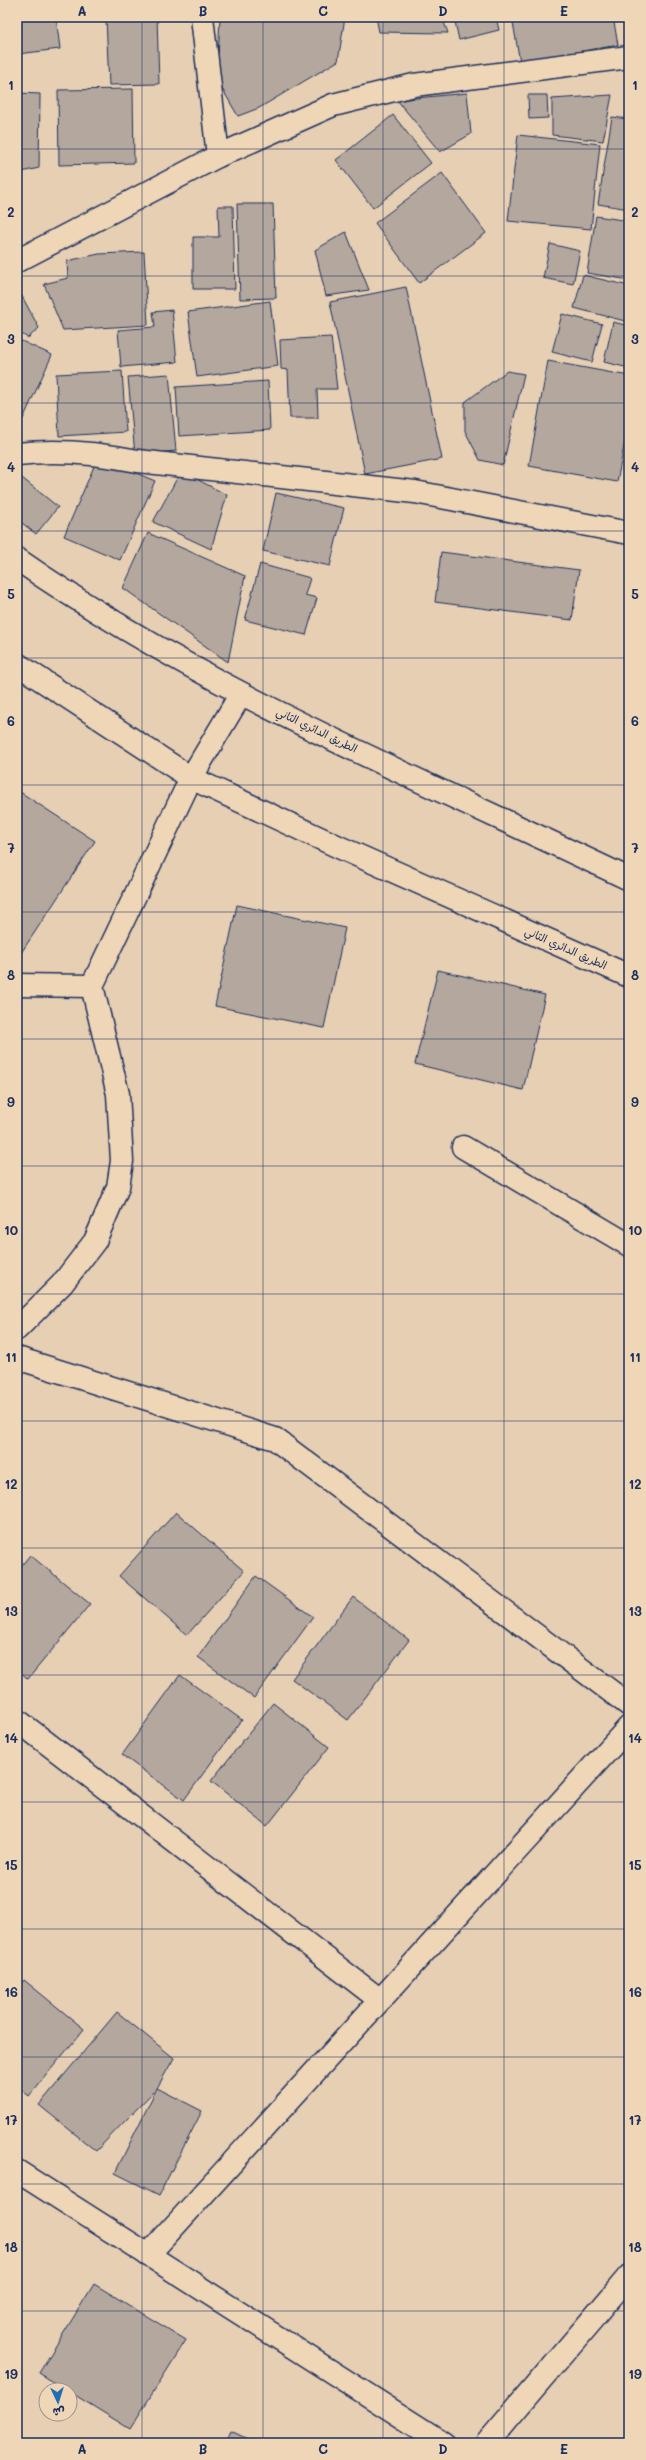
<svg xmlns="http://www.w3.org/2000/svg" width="646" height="2460" viewBox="0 0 646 2460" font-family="Mali,'Playpen Sans Arabic',sans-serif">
<rect width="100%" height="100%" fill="#e7cfb3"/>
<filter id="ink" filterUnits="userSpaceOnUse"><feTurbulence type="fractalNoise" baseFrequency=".025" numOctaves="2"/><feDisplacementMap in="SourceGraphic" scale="8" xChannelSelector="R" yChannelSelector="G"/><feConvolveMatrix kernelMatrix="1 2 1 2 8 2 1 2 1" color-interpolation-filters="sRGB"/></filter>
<g filter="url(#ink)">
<g fill="#b4a89e" stroke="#1b2f5e">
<polygon points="17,17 56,17 60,49 17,54"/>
<polygon points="106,17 157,17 159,84 109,85"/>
<polygon points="220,17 345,17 338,61 259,108 238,116 217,80"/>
<polygon points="376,17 442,17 448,33 379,32"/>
<polygon points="454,17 496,17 499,30 459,40"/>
<polygon points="512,17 613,17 618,45 520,62"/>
<polygon points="133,89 134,163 59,165 58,90"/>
<polygon points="17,93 40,94 39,168 17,173"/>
<polygon points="467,93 471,134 440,152 397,100"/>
<polygon points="528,95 547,95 548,118 529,119"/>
<polygon points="612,95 603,141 552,135 552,99"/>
<polygon points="393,115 431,163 373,208 336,160"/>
<polygon points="612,117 629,119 629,209 598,204"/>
<polygon points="518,135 600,144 591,229 508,221"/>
<polygon points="442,173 486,233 419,283 375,223"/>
<polygon points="237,204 273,204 276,298 240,299"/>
<polygon points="218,206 233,206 235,289 193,289 193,237 219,237"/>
<polygon points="596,216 629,221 629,280 587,273"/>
<polygon points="346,232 369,290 326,296 315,250"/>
<polygon points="550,244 580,251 573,284 543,278"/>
<polygon points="144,252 148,325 63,330 44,284 68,278 67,261 99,254"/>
<polygon points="583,275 629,286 629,322 574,308"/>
<polygon points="17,287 39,328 28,338 17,331"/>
<polygon points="406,287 442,459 365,474 330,302"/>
<polygon points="270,301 278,366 197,377 188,312"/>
<polygon points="172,310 177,362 121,367 118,330 155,327 153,312"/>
<polygon points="562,314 602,324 592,362 552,352"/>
<polygon points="613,322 629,326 629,368 604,362"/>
<polygon points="331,337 337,389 317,389 318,418 290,418 288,370 281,369 280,340"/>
<polygon points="17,339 52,355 23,419 17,417"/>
<polygon points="548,361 629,376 629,420 617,482 529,466"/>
<polygon points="122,371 126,432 59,436 56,374"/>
<polygon points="507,371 524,374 503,465 480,460 465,431 465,402"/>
<polygon points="169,374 176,451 135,455 128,377"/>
<polygon points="268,381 270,430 179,436 176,387"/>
<polygon points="98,457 155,481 120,560 64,536"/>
<polygon points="181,471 227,495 211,549 153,522"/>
<polygon points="17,474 58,507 36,534 17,519"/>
<polygon points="276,493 344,508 330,566 263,551"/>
<polygon points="148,533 245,576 228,662 123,588"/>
<polygon points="441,552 579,570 572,620 435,602"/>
<polygon points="260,564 310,578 305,595 317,598 306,635 245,620"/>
<polygon points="17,790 95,841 17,959"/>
<polygon points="237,905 345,928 324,1028 215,1006"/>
<polygon points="438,970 545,995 523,1090 415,1064"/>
<polygon points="176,1512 244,1571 187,1635 119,1576"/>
<polygon points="30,1555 90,1604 28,1679 17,1669 17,1571"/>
<polygon points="256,1576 313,1617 254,1698 198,1657"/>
<polygon points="353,1597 409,1640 348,1720 292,1679"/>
<polygon points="180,1675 242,1720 184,1800 122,1755"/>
<polygon points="273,1703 329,1747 267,1826 211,1781"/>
<polygon points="24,1980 84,2029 29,2096 17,2086 17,1989"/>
<polygon points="117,2012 174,2058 157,2088 96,2151 39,2105"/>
<polygon points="157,2088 202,2111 159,2195 115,2173"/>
<polygon points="94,2284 186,2340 130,2429 70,2392 70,2390 66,2390 39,2373"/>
<polygon points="231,2431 256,2443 225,2443"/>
</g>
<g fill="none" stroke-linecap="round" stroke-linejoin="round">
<g stroke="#1b2f5e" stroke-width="25">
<g id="minor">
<polyline points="202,17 218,156"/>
<polyline points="17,261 218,156 333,105 414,85 629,57"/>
<path d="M17,454C58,449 98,453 138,461L415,492L629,533"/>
<polyline points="17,985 92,986"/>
<polyline points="463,1147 629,1245"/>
<polyline points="17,1329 62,1284 95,1241 118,1187 122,1161 118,1094 92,986 191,778 241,694"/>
<polyline points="17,1358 275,1439 629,1705"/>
<polyline points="17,1720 380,2000"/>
<polyline points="17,2171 443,2443"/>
<polyline points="148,2255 629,1727"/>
<polyline points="487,2443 629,2276"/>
</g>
</g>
<g stroke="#1b2f5e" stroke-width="25">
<g id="primary">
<path d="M17,559C206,691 422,780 629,879"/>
<polyline points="17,664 191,778 341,848 629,976"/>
</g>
</g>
<use href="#minor" stroke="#efd6b7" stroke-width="22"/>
<use href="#primary" stroke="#efd6b7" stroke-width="22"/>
</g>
</g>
<path fill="none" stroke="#1b2f5e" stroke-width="1" stroke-opacity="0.55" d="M142,17V2443M263,17V2443M383,17V2443M504,17V2443M17,149H629M17,276H629M17,403H629M17,531H629M17,658H629M17,785H629M17,912H629M17,1039H629M17,1166H629M17,1294H629M17,1421H629M17,1548H629M17,1675H629M17,1802H629M17,1929H629M17,2057H629M17,2184H629M17,2311H629"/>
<g text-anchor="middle" stroke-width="4" stroke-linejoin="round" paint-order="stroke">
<g font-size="11" fill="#1b2f5e" stroke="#efd6b7">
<text transform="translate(317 730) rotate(26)" y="4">الطريق الدائري الثاني</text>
<text transform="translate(566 948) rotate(24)" y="4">الطريق الدائري الثاني</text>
</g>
</g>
<rect width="646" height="2460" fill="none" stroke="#efd6b7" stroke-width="44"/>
<g transform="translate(58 2402) rotate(176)"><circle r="19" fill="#efd6b7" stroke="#9a9393"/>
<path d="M0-3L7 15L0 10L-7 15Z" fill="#1f6fb2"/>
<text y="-6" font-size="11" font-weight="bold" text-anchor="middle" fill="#1b2f5e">ش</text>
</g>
<rect x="22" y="22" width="602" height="2416" fill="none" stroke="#1b2f5e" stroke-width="1.5"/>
<g font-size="13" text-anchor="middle" font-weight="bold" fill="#1b2f5e">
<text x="82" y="16">A</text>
<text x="203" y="16">B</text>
<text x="323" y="16">C</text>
<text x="443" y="16">D</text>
<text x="564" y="16">E</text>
<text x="11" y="90">1</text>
<text x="635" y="90">1</text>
<text x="11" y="217">2</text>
<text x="635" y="217">2</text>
<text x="11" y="344">3</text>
<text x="635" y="344">3</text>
<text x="11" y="472">4</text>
<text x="635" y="472">4</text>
<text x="11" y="599">5</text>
<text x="635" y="599">5</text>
<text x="11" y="726">6</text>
<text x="635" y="726">6</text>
<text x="11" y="853">7</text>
<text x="635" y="853">7</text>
<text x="11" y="980">8</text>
<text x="635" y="980">8</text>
<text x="11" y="1107">9</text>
<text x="635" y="1107">9</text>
<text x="11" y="1235">10</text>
<text x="635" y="1235">10</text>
<text x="11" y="1362">11</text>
<text x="635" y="1362">11</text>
<text x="11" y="1489">12</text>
<text x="635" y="1489">12</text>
<text x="11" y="1616">13</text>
<text x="635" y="1616">13</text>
<text x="11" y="1743">14</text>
<text x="635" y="1743">14</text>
<text x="11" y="1870">15</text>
<text x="635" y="1870">15</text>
<text x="11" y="1997">16</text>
<text x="635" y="1997">16</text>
<text x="11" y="2125">17</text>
<text x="635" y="2125">17</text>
<text x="11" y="2252">18</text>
<text x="635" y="2252">18</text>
<text x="11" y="2379">19</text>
<text x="635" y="2379">19</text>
<text x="82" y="2454">A</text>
<text x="203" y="2454">B</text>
<text x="323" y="2454">C</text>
<text x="443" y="2454">D</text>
<text x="564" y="2454">E</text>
</g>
</svg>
